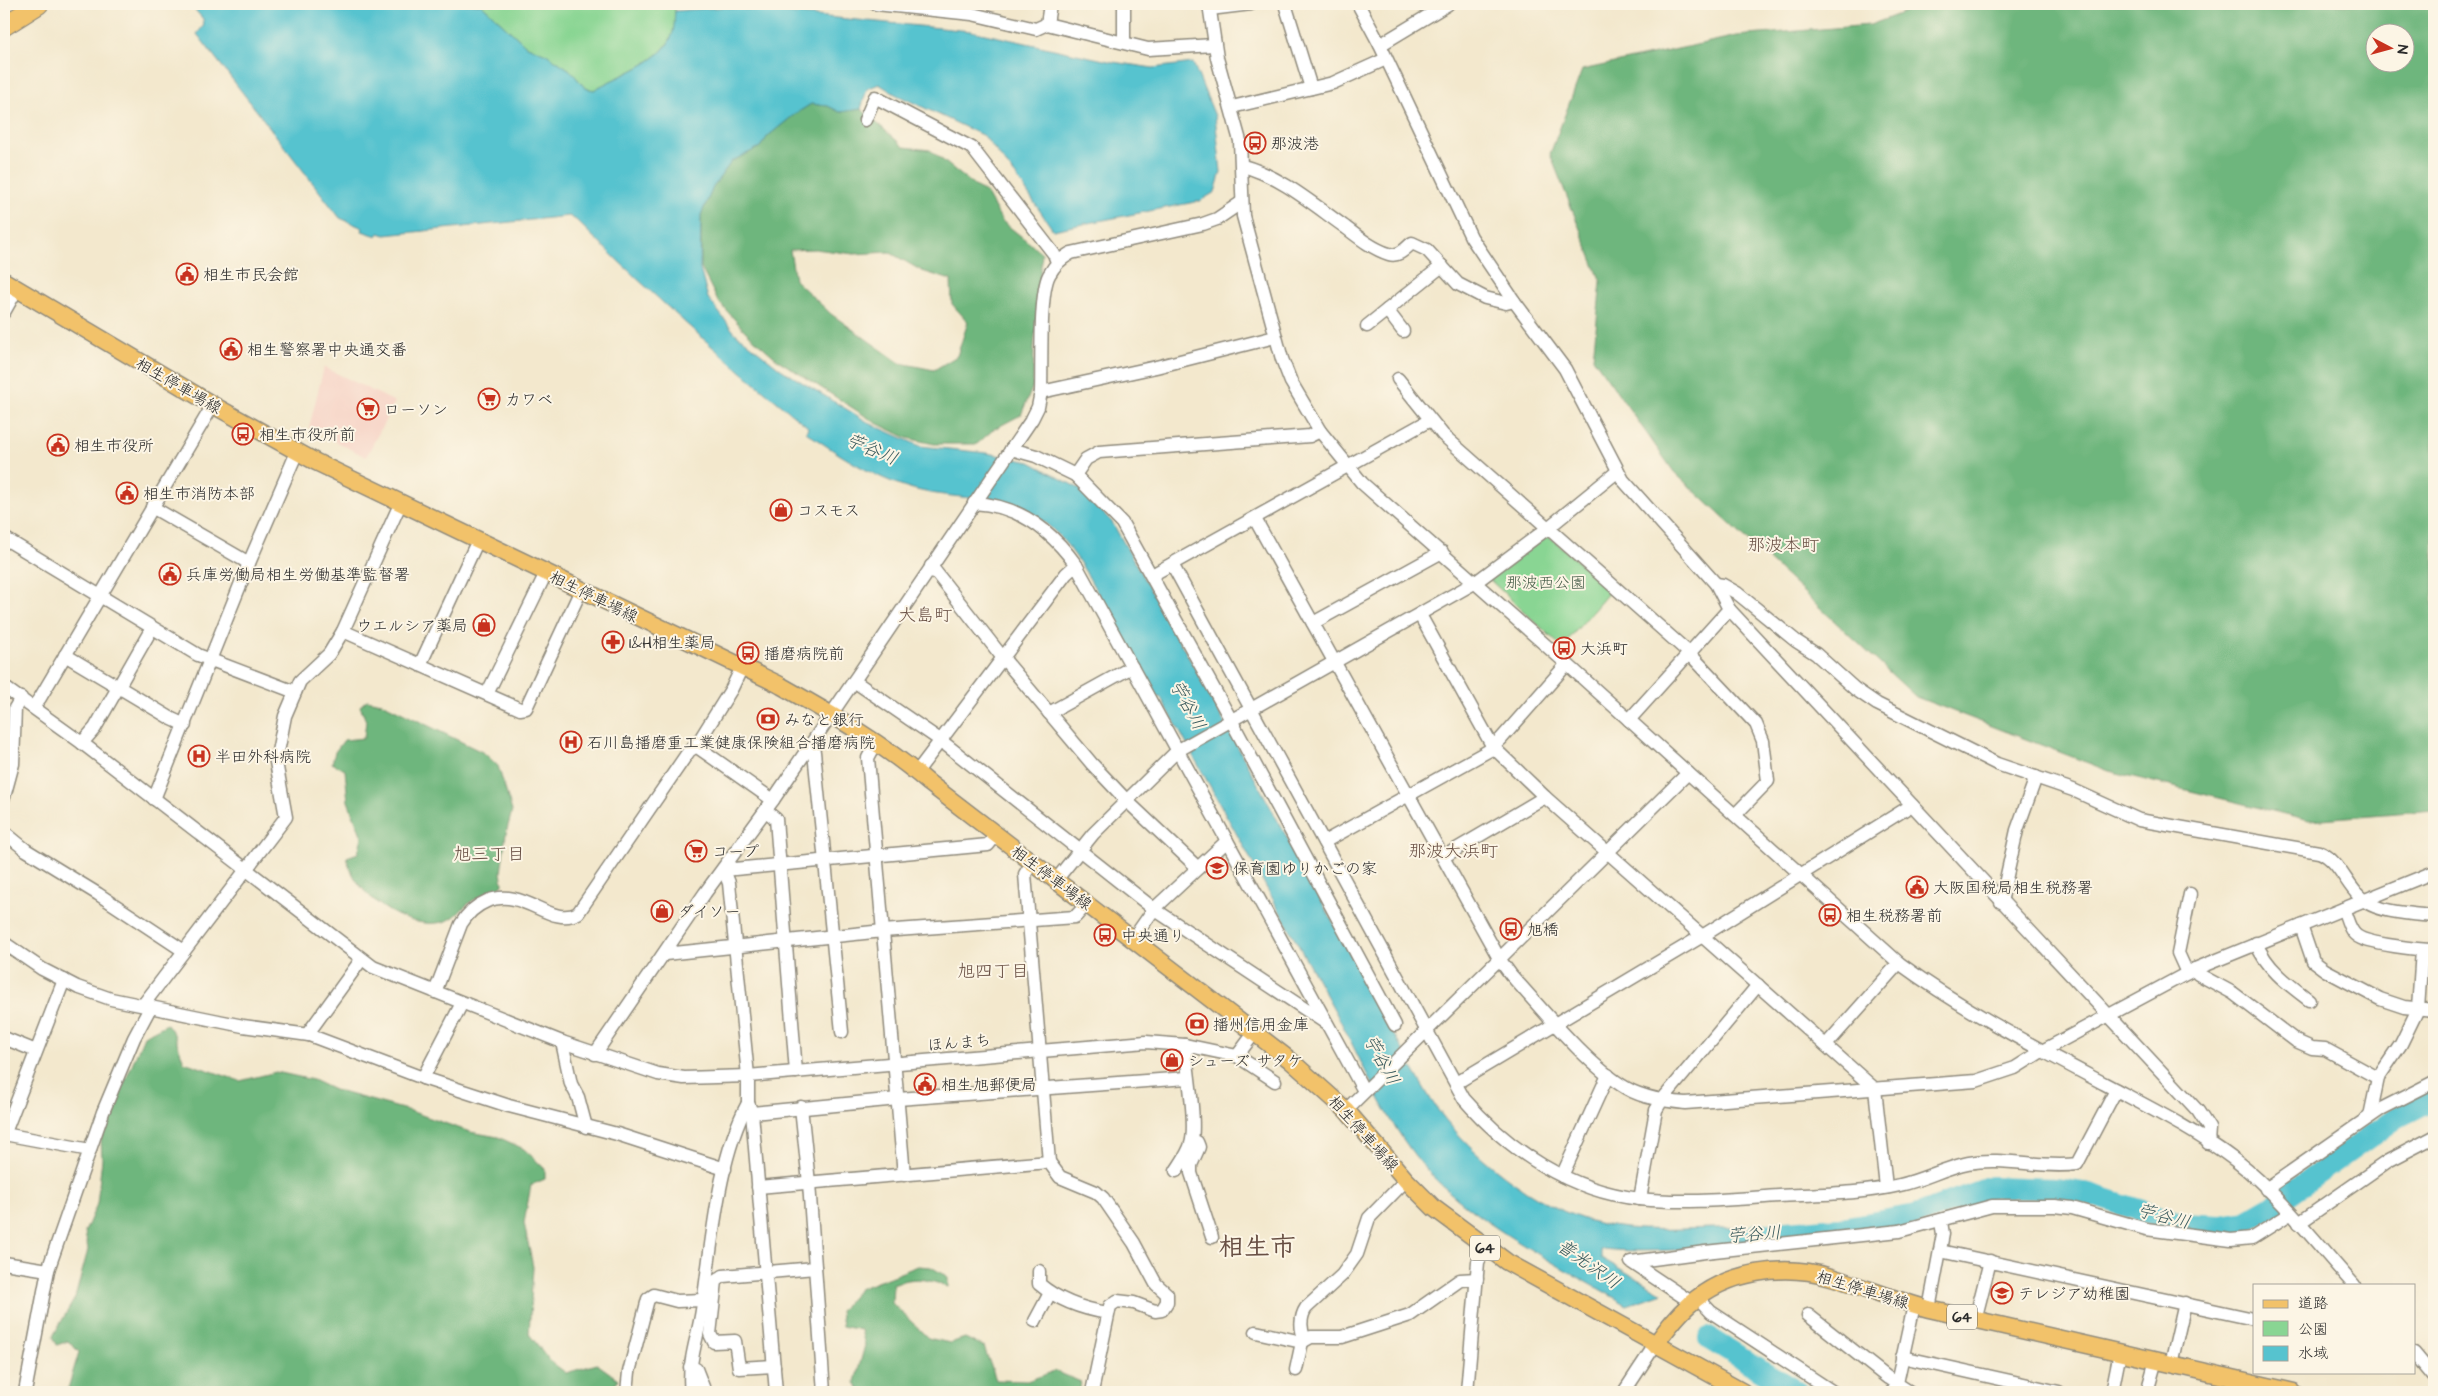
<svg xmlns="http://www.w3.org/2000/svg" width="2438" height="1396" viewBox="0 0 2438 1396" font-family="'Architects Daughter','Klee One',sans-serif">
<rect width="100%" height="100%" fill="#fcf5e5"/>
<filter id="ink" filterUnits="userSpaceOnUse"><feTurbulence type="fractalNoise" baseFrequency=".02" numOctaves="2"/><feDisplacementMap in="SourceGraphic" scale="10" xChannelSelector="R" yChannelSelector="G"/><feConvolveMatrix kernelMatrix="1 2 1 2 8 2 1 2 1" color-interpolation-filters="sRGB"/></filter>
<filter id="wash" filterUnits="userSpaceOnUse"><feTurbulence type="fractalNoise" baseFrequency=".0096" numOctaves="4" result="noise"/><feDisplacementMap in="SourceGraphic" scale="20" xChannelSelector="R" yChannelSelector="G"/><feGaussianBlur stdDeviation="1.12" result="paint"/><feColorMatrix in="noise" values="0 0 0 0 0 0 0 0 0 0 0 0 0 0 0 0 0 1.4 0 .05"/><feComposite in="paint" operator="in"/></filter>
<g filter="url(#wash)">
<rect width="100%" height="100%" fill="#f3e8cd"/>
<polygon fill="#f6d2c5" points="324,367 395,402 366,457 309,428"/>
<g fill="#89d593" stroke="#5a805f">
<path d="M481,4H675C675,15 676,28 671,38C657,65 618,75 594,90L585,88L570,70L546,54L525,45Z"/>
<polygon points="1545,536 1555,541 1610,591 1562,647 1489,579"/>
</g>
<g fill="#6eb67d" stroke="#4c7054" fill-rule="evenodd">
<path d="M1926,4H2434V810L2309,820L2109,771L1916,697L1674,472L1593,358L1601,282L1550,154L1582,70L1737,36L1870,25ZM2376,32H2406V62H2376Z"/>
<path d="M811,104L828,106L840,112L861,109L904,147L930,150L976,187L986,192L1002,221L1042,253L1034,348L1033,386L1021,415L994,429L977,444H934L907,438L876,423L778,360L746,332L718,301L701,268V215L714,185L732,161L760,147L768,136L795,114ZM815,249L854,254L889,252L922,271L951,280L952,304L968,322L957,356L934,370L900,363L831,314L795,280L790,250Z"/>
<path d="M367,700L382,703L484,753L498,766L512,811L506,833L501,873L503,884C493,895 486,893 474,900C462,906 457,919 443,922C404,931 353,894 347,857L358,853L362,837L348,801L345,770L332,763L335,752L344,740L364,738L366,721L360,706Z"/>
<polygon points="167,1024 174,1034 184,1062 240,1081 276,1072 313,1080 334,1090 410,1111 470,1132 498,1137 524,1149 545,1169 545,1179 531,1185 524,1223 533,1267 529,1334 550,1361 566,1373 597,1364 618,1379 612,1392 67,1392 79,1352 68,1341 57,1345 53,1336 75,1298 88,1250 85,1232 97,1204 102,1159 101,1139 144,1036"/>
<path d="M918,1266L931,1267L948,1277V1287C928,1279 914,1276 893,1284L892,1303L928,1338L950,1343L965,1338L984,1347L996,1380L1027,1381L1055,1371L1081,1382L1079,1392H860L855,1382L865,1345L861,1330L842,1326L840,1311L859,1289Z"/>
</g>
<path fill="#56c3cf" stroke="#40777d" d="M190,4H481L525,45L546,54L570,70L585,88L594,90C618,75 659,64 671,38C675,29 674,19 675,11L723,7L971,31L1113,62L1153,68L1193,63L1215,116L1221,172L1215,192L1200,201L1053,230L1016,176L984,136L895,94L879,84L867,89L861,109L840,112L828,106L811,104L795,114L768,136L760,147L732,161L714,185L701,215L700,269L708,298L735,333L782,370L871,424L920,446L987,453L1030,462L1080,489L1112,522L1197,672L1414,1071C1422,1084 1429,1098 1438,1110C1477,1162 1546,1215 1611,1226C1653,1233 1695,1227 1736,1228C1763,1228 1790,1232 1816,1234C1745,1242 1672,1256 1601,1249V1258L1663,1293L1627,1305C1566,1269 1500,1237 1447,1190C1392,1142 1369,1073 1335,1011C1277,906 1218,801 1160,696L1154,698C1139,669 1123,640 1107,611C1091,581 1076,550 1050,527C1010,492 959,502 913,489C874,478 839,455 806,432L808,427C727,362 649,292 576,220L569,216L385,235L379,233L377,236L362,231L363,228L340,218L197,34L204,25L203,19Z"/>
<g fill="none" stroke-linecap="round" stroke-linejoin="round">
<g stroke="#56c3cf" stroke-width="22">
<polyline points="1757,1234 1841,1228 1916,1215 1991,1187 2055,1189 2089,1194 2183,1224 2221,1226 2245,1222 2271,1207 2396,1118 2434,1099"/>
<polyline points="1709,1338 1797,1392"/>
</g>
</g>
</g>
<g filter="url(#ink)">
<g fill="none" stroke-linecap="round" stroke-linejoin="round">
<g stroke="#8f8a7c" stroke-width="15">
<g id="minor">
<polyline points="876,4 972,14 1036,29 1047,24"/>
<polyline points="1050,4 1047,24 1148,49 1214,45"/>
<polyline points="1124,4 1124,42"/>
<path d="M1209,4L1217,58L1240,141L1243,216L1282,359L1291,382L1320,431L1362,483L1567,664L1899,963C1963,1010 2035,1047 2105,1084C2150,1108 2195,1130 2236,1161C2278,1193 2318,1245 2354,1285"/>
<polyline points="1285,4 1311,88"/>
<polyline points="1358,4 1380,45 1471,237 1514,301 1565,369 1623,480 1716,584 1729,609 2198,1111 2209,1128 2208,1143"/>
<polyline points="1210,9 1251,4"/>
<polyline points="1380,45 1448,4"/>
<polyline points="1232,107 1333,83 1386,59"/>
<polyline points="865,120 875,97 972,148 1054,254 1057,262"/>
<path d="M1243,166C1280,176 1314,205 1345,227C1358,237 1373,249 1389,254C1399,257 1405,249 1412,243L1427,250L1458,284L1485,298L1506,303L1514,301"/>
<polyline points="1387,310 1403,331"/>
<polyline points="4,312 17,289"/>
<polyline points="1367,326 1442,266"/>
<polyline points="1398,379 1443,435 1688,652 1756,724 1763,741 1768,781 1735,815"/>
<polyline points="1041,392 1156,367 1275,337"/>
<polyline points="1011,449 1036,456 1075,475 1122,523 1231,720 1395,1025"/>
<polyline points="1075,475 1086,459 1099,452 1310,436 1320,431"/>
<path d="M974,503C1018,505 1051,530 1076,565L1364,1091"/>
<polyline points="152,507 249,563"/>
<path d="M1255,519L1500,960L1511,975C1542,1009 1587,1065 1626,1088C1643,1098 1665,1101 1685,1103L1976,1081L2015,1068L2042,1051L2195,969L2434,872"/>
<polyline points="4,538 198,655 295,692"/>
<path d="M1172,564L1464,1099C1509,1151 1570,1191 1640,1199C1685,1204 1734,1199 1779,1196C1818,1194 1862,1194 1900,1185C1923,1180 1944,1168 1968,1163C2004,1156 2041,1169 2077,1164L2116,1090"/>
<polyline points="931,566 1003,658 1092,764 1127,801 1198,868 1154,909 1133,939"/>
<polyline points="1152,575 1430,420"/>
<path d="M1716,584L1723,585L1737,593L1796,641L1816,654L1855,689L1877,704L1997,764L2073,790L2139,820L2319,852C2339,860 2345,883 2360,897C2375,913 2414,914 2434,916"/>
<polyline points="1420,615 1493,747 1545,797 1875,1089 1886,1187"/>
<polyline points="1313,623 1442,552"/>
<polyline points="343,631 520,709 526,708 581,590"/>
<polyline points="65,655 172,719 185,725"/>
<polyline points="420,665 478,540"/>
<polyline points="854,681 940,740 1154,909 1326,1023"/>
<polyline points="4,687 82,743 373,967 562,1042 658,1074 684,1078 748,1076 1146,1042 1185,1045 1237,1056 1275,1081"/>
<polyline points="487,694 546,573"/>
<polyline points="33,707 40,698 213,405"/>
<polyline points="1049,713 1132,667"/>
<polyline points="1629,720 1729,609"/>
<polyline points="82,743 95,728 152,628"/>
<polyline points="876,743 868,758 904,1175"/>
<polyline points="696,746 773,800"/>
<polyline points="810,746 814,752 842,1032"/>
<polyline points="916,773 1066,574 1076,565"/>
<polyline points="4,797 13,764 15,708 21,698"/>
<polyline points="154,799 249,563 297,452"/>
<polyline points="766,811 776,819 796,1072"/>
<polyline points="4,832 26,850 98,894 184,951"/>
<polyline points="1324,842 1488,751 1501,739 1567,664"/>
<polyline points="1443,857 1545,797"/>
<polyline points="1032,863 1025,874 1049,1162 1060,1177 1096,1192 1103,1198 1134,1243 1156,1284 1167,1294 1167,1302 1162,1310 1155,1311 1134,1303 1117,1301 1110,1306 1092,1392"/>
<polyline points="1198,868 1227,841"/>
<polyline points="724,870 729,883 748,1076 748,1103 752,1113 776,1392"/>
<polyline points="724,870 988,845 996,835"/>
<polyline points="1056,880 1093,834 1177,751 1476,582 1548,528 1618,471"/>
<polyline points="2001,902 2017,830 2036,777"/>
<path d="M2343,909C2347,917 2349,931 2357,936C2367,944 2421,950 2434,950"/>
<polyline points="2301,926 2313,961 2325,970 2380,999 2404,1007 2434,1010"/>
<polyline points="4,943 42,969 77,987 111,999 243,1026 309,1035 423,1078 509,1106 617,1134 725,1169"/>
<path d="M2256,943C2267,969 2288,984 2309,1000"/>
<polyline points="665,954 883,931 1075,917 1087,904"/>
<polyline points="2195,969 2198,974 2233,993 2296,1041 2312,1048 2325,1049 2378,1078"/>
<polyline points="2187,973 2178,953 2190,894"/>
<path d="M435,992L461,924C467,914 475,906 487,901C524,886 550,928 578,913L689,751L696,746L732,688L742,667"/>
<polyline points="143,1005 286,817 276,762 285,716 300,681 329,654 343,631 401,502"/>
<polyline points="309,1035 309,1032 361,960"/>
<polyline points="4,1038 36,1051"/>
<polyline points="562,1042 571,1084 578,1097 586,1127"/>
<polyline points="1826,1045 1899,963"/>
<path d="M595,1054L705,893L773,800L1032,419L1038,407L1041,392C1042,366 1039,294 1049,275C1055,264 1061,259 1071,253L1203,224L1217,219L1242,202"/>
<polyline points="1237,1056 1255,1032"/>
<polyline points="423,1078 462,1003"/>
<polyline points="1456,1083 1704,935 1912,805"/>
<polyline points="801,1107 809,1183 824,1392"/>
<polyline points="1346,1110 1688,773"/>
<polyline points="752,1113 898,1099 1187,1078"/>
<polyline points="2370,1116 2378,1078 2401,1044 2418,1009 2422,950"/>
<polyline points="4,1134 90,1150"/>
<polyline points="4,1135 64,980"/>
<polyline points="1197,1142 1199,1147 1191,1165 1191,1173 1212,1237"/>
<path d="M1176,1171C1181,1163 1188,1154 1191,1144C1197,1125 1187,1068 1185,1045"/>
<polyline points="1562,1176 1608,1075"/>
<polyline points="758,1187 1049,1162"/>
<polyline points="2266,1189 2381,1109 2434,1082"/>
<polyline points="1640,1199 1656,1110 1662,1100 1758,985"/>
<polyline points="2299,1223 2388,1161 2434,1137"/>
<polyline points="1940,1251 2254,1319"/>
<polyline points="4,1263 48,1270"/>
<path d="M1039,1271V1284C1058,1300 1082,1309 1108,1313"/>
<polyline points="1698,1298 1711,1312 1833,1392"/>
<polyline points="1691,1302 1631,1262 1705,1252 1899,1231 1992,1206 2055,1206 2072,1208 2146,1229 2231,1240 2252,1238 2290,1214"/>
<polyline points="1929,1309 1943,1234 1941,1222"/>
<polyline points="1808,1315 1888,1378 1910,1392"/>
<polyline points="1975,1320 1990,1261"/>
<polyline points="1035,1321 1050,1293"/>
<polyline points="1256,1332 1302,1342 1311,1337 1342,1337 1410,1315 1460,1280 1477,1279"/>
<path d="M1305,1339C1300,1330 1300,1317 1306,1308L1342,1275L1357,1254L1369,1218L1406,1180"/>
<polyline points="2414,1353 2434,1377"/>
<polyline points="1902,1357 2059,1392"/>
<polyline points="2171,1364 2185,1303"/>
<polyline points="774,1366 739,1368 735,1341 714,1342 710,1334 716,1281 723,1276 815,1268"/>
<polyline points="690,1367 696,1369 705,1392"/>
<polyline points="1296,1370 1302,1342"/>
<polyline points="25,1392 48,1270 103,1112 134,1038 151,1006"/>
<polyline points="627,1392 629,1372 648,1299 654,1295 677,1301 703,1300"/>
<path d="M691,1392C687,1363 698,1338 702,1310C712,1246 717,1160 748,1103"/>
<polyline points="1467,1392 1478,1262 1485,1248"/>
<polyline points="1624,1392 1655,1345"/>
<polyline points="1892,1392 1897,1383 1914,1305"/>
<polyline points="2112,1392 2120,1352"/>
<polyline points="2147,1392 2156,1360"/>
</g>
</g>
<g stroke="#8f8a7c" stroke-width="19">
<g id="major">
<path d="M4,281L213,405L316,462L778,684C831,714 883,743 929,783L1290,1060L1346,1110L1406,1180L1434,1208L1507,1262L1743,1392"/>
<path d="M1655,1345C1666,1330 1676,1316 1690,1304C1726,1271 1784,1263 1831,1277C1864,1287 1895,1300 1929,1309L2294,1392"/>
</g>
</g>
<g stroke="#8f8a7c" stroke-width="21">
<polyline id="highway" points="4,26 39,4"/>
</g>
<use href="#minor" stroke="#fff" stroke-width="12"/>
<use href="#major" stroke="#f2c26a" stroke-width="16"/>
<use href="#highway" stroke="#f2c26a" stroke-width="19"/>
</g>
</g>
<defs>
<g id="bus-ring" transform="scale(1.125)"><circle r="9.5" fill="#fcf5e5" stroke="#c8321e" stroke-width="1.5"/><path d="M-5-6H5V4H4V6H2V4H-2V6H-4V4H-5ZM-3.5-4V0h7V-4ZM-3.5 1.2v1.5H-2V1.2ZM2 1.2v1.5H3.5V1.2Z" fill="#c8321e"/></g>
<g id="civic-ring" transform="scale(1.125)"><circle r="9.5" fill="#fcf5e5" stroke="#c8321e" stroke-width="1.5"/><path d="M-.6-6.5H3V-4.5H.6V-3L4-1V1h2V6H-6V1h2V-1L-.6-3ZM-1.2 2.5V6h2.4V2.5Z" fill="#c8321e"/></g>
<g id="supermarket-ring" transform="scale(1.125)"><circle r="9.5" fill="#fcf5e5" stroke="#c8321e" stroke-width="1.5"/><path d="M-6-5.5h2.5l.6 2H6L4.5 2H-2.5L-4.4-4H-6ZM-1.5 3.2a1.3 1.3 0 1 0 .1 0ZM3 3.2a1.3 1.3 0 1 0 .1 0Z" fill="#c8321e"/></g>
<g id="shop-ring" transform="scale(1.125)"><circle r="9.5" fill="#fcf5e5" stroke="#c8321e" stroke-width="1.5"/><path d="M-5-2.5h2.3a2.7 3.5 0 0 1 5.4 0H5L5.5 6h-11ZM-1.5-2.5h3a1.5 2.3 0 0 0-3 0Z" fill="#c8321e"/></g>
<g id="pharmacy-ring" transform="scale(1.125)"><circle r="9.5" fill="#fcf5e5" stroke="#c8321e" stroke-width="1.5"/><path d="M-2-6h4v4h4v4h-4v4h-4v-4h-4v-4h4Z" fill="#c8321e"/></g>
<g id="bank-ring" transform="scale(1.125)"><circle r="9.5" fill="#fcf5e5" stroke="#c8321e" stroke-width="1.5"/><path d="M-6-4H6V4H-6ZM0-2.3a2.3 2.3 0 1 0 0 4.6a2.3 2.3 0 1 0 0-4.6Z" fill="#c8321e"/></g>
<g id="hospital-ring" transform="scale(1.125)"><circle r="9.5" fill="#fcf5e5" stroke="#c8321e" stroke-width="1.5"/><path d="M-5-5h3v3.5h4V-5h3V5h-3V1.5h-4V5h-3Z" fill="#c8321e"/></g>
<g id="school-ring" transform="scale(1.125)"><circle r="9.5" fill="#fcf5e5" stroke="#c8321e" stroke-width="1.5"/><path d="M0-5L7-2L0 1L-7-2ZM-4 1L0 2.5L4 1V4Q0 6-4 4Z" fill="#c8321e"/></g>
</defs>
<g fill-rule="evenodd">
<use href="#bus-ring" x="1255" y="143"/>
<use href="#civic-ring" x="187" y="274"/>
<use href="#civic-ring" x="231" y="349"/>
<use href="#supermarket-ring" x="489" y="399"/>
<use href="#supermarket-ring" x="368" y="409"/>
<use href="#bus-ring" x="243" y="434"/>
<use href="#civic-ring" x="58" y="445"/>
<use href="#civic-ring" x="127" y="493"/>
<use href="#shop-ring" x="781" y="510"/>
<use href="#civic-ring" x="170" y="574"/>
<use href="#shop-ring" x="484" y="625"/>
<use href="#pharmacy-ring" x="613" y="642"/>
<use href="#bus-ring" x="1564" y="648"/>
<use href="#bus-ring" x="748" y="653"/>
<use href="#bank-ring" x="768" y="719"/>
<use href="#hospital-ring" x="571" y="742"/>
<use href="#hospital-ring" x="199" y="756"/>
<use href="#supermarket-ring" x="696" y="851"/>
<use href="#school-ring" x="1217" y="868"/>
<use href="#civic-ring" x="1917" y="887"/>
<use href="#shop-ring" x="662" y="911"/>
<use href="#bus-ring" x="1830" y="915"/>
<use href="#bus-ring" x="1511" y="929"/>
<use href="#bus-ring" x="1105" y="935"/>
<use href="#bank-ring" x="1197" y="1024"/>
<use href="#shop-ring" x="1172" y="1060"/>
<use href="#civic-ring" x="925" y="1084"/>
<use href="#school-ring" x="2002" y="1293"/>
</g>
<g text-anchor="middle" stroke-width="4" stroke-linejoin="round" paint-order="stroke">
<g fill="#fcf5e5" stroke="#6a6863" stroke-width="1">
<rect x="1470" y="1235.5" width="30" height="25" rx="4"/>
<rect x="1947" y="1304.5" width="30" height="25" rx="4"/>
</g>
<g font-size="15" font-weight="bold" fill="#2b2b2b">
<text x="1485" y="1253">64</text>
<text x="1962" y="1322">64</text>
</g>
<g font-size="16" fill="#2b2b2b" stroke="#fcf5e5" text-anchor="start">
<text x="1271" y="149">那波港</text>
<text x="203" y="280">相生市民会館</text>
<text x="247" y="355">相生警察署中央通交番</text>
<text x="505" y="405">カワベ</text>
<text x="384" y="415">ローソン</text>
<text x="259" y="440">相生市役所前</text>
<text x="74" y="451">相生市役所</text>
<text x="143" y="499">相生市消防本部</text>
<text x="797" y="516">コスモス</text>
<text x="186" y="580">兵庫労働局相生労働基準監督署</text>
<text x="468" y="631" text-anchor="end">ウエルシア薬局</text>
<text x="629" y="648">I&amp;H相生薬局</text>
<text x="1580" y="654">大浜町</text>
<text x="764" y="659">播磨病院前</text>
<text x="784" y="725">みなと銀行</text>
<text x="587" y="748">石川島播磨重工業健康保険組合播磨病院</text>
<text x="215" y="762">半田外科病院</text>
<text x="712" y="857">コープ</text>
<text x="1233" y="874">保育園ゆりかごの家</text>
<text x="1933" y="893">大阪国税局相生税務署</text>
<text x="678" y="917">ダイソー</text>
<text x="1846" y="921">相生税務署前</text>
<text x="1527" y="935">旭橋</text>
<text x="1121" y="941">中央通り</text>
<text x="1213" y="1030">播州信用金庫</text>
<text x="1188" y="1066">シューズ サタケ</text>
<text x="941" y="1090">相生旭郵便局</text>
<text x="2018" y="1299">テレジア幼稚園</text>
</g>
<g font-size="16" fill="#2b2b2b" stroke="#fcf5e5">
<text transform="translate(179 385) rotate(30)" y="6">相生停車場線</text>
<text transform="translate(594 596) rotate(26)" y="6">相生停車場線</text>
<text transform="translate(1052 877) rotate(37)" y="6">相生停車場線</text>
<text transform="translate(959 1042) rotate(-5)" y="6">ほんまち</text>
<text transform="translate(1364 1133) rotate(48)" y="6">相生停車場線</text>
<text transform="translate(1863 1289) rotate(17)" y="6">相生停車場線</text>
</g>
<g font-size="16" fill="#475e4a" stroke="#fcf5e5">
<text x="1546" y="588">那波西公園</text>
</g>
<g font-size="18" font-style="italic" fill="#38595c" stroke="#fcf5e5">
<text transform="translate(872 449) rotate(23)" y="6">苧谷川</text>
<text transform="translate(1188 705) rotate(61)" y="6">苧谷川</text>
<text transform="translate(1382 1060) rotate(61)" y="6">苧谷川</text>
<text transform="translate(2164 1216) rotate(14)" y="6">苧谷川</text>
<text transform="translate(1754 1234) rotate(-4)" y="6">苧谷川</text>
<text transform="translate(1589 1264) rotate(35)" y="6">普光沢川</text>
</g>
<g font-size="18" fill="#684f44" stroke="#fcf5e5">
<text x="1783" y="551">那波本町</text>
<text x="925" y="621">大島町</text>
<text x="1453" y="857">那波大浜町</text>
<text x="489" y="860">旭三丁目</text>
<text x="993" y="977">旭四丁目</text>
</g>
<g font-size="26" font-weight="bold" fill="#684f44" stroke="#fcf5e5">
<text x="1257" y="1255">相生市</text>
</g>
</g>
<rect width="2438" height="1396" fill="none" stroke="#fcf5e5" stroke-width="20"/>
<rect x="2253" y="1284" width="162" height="90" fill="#fcf5e5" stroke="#a8a49b"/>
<rect x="2263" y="1300" width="25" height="8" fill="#f2c26a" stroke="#a8a49b"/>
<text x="2298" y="1308" font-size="15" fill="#2b2b2b">道路</text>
<rect x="2263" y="1321" width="25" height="15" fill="#89d593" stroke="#a8a49b"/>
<text x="2298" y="1334" font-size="15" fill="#2b2b2b">公園</text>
<rect x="2263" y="1346" width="25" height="15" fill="#56c3cf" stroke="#a8a49b"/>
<text x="2298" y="1358" font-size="15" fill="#2b2b2b">水域</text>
<g transform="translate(2390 48) rotate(96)"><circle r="24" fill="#fcf5e5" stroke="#a8a49b"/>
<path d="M0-4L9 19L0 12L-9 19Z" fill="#c8321e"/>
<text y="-8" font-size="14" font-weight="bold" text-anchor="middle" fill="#2b2b2b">N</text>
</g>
</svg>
